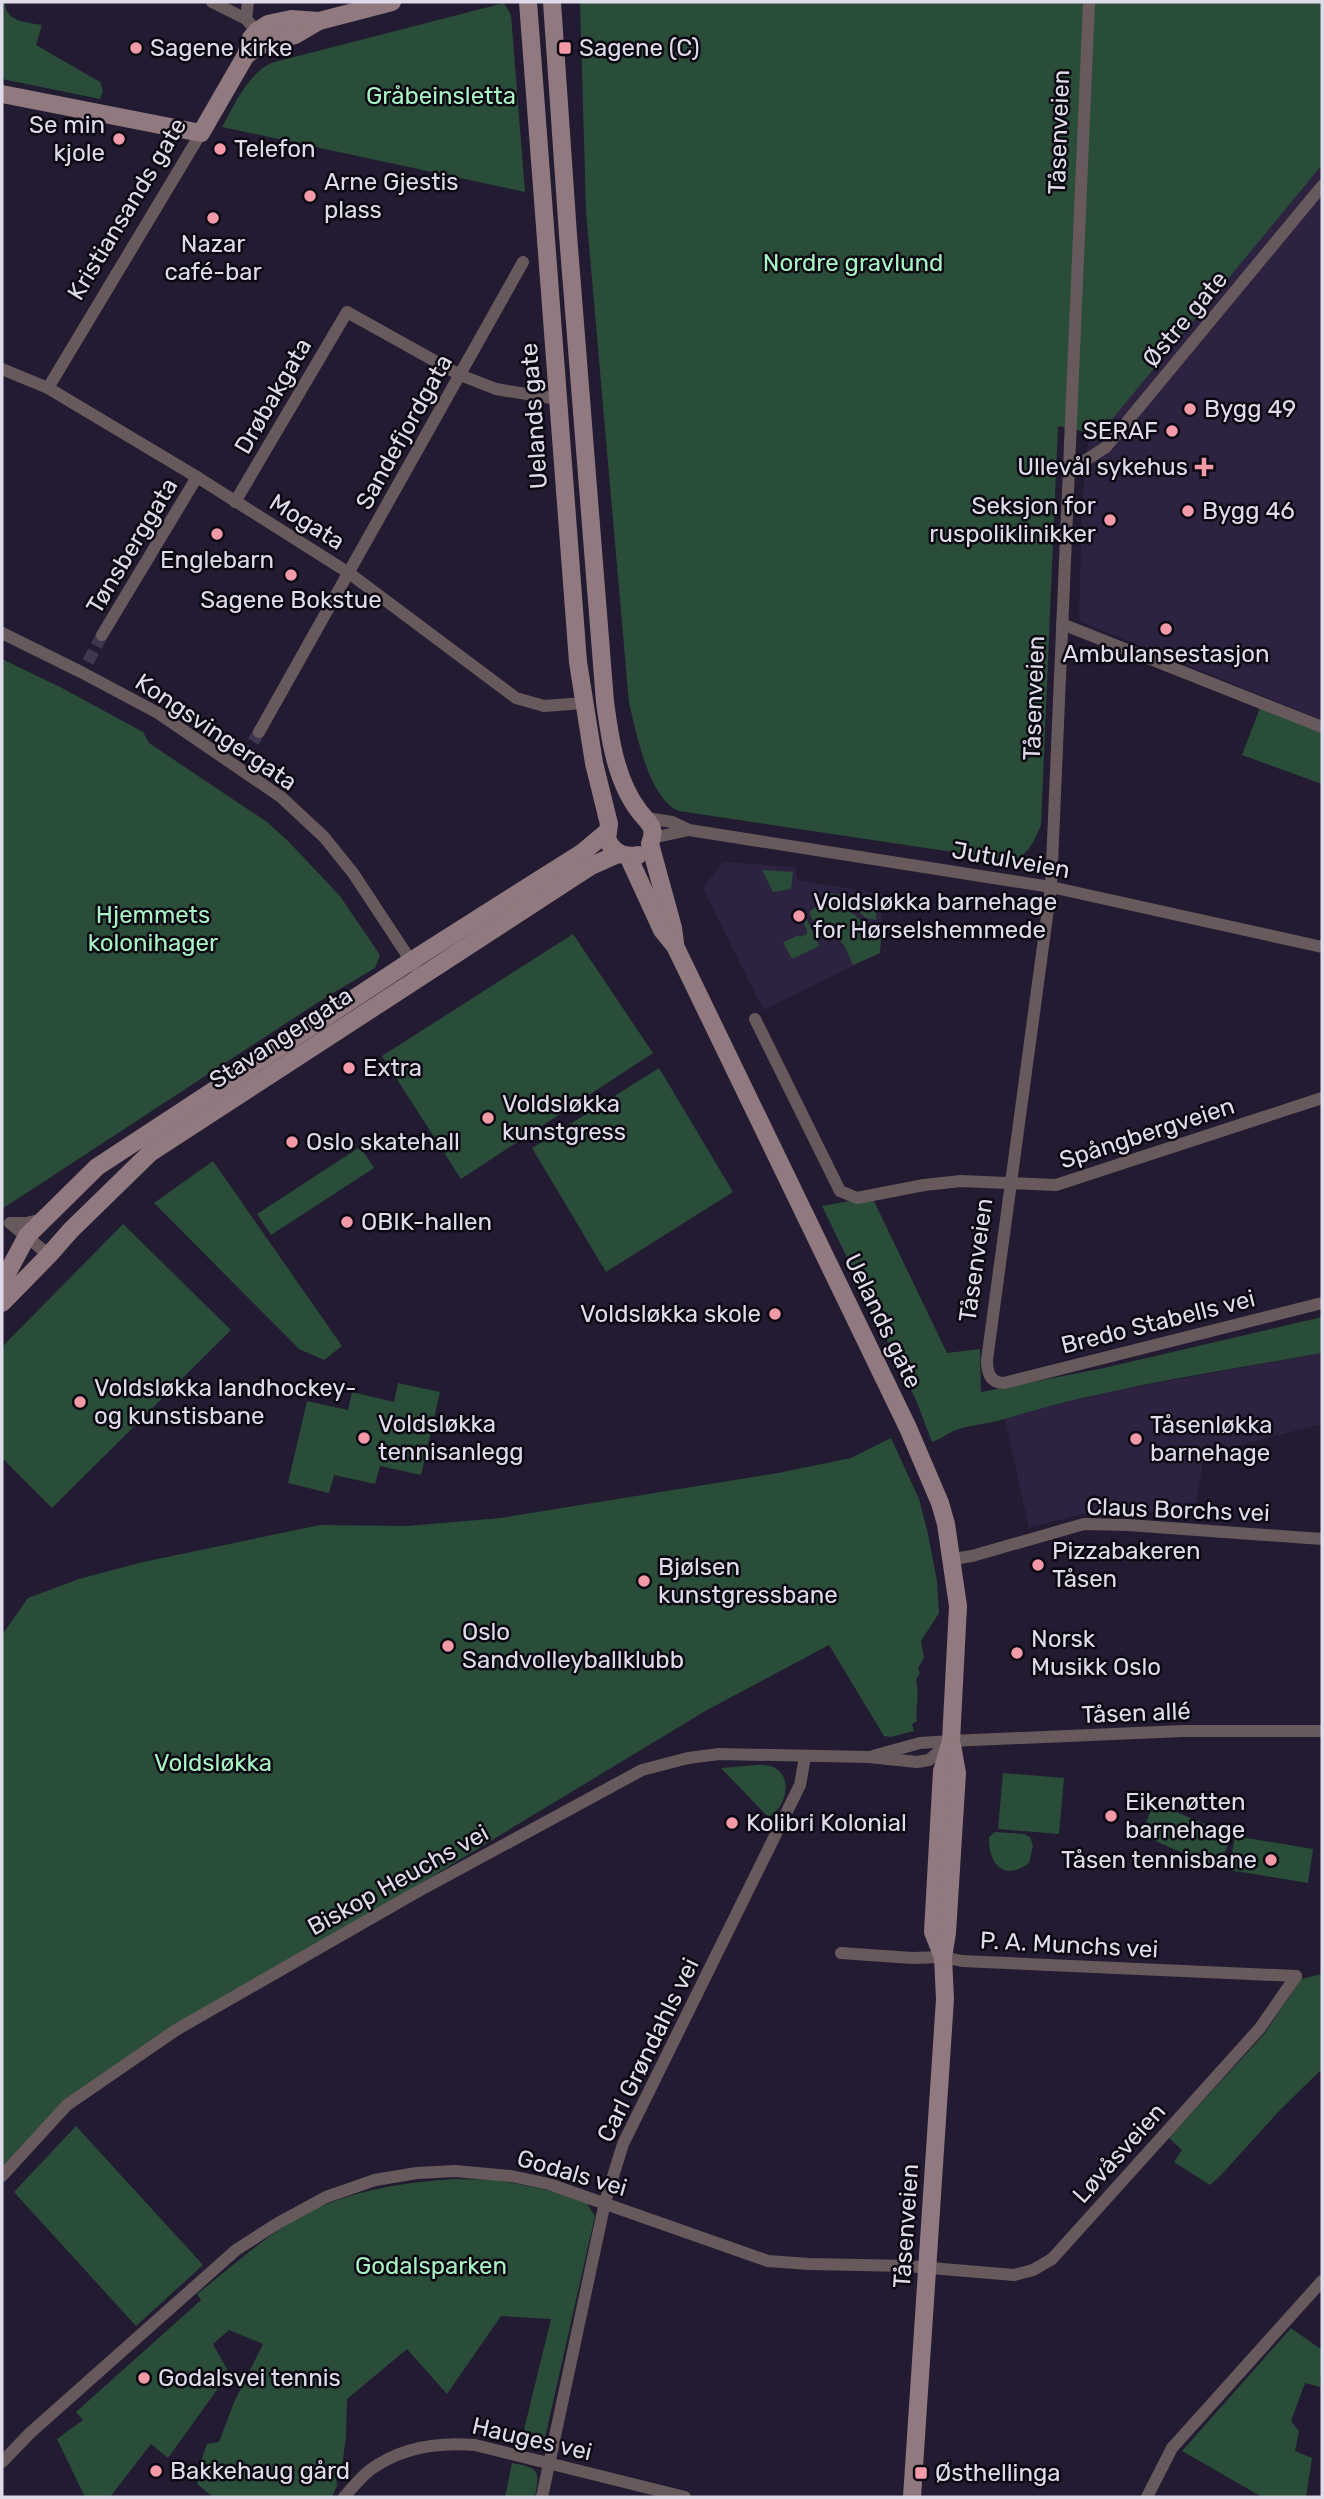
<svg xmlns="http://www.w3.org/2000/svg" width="1324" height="2499" viewBox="0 0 1324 2499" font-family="Rubik,sans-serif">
<rect width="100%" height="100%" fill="#221b32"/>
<g fill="#2d2340">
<polygon points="1322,165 1322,720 1079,621 1082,499 1089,433 1099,434"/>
<polygon points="723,862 796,867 797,880 883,894 880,953 763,1010 703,888"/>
<polygon points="1322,1353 1322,1424 1204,1454 1195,1513 1127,1511 1082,1514 1029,1528 1005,1419 1037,1409 1119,1390"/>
</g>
<g fill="#294d38">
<path d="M2,2H5C5,22 26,22 42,25L36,45L100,82L103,91L100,99L2,79Z"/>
<path d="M580,2H1322V165L1099,435L1058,426L1041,825C1034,842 1029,853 1013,861L679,811C648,798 637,734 629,703L586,211Z"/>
<path d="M504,3L511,15L525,192L222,127C235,104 246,76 271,63Z"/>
<polygon points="2,659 62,688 143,732 149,743 267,822 288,841 340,896 380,955 375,968 323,999 2,1209"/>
<polygon points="1261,705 1322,730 1322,784 1242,755"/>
<polygon points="762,870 793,872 791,889 773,892"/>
<polygon points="823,892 877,900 876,920 866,918 852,906 829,904"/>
<path d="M817,906C843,910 861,907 867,938H881L880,953L853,965C844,945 844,936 819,933L809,912Z"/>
<polygon points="798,911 804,913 819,946 792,959 783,942 799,935 800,937 807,934 807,930"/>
<polygon points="573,934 653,1053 461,1179 382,1056"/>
<polygon points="659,1068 733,1192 606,1272 532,1148"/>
<polygon points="360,1147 374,1168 271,1235 257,1214"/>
<polygon points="213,1161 342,1346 324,1360 299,1349 154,1203"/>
<path d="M872,1197L947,1353L980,1349L981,1392L1104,1368L1322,1317V1353C1217,1372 1110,1387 1008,1418C991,1424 972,1424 956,1430C948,1433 941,1439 932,1442L916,1400L822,1206Z"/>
<polygon points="123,1224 231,1330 52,1508 2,1458 2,1347"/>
<polygon points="398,1383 440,1392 421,1475 380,1466 375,1484 334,1475 329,1493 288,1483 307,1401 348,1410 352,1392 394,1402"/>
<path d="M891,1438L919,1499L928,1534L937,1581L939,1613L921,1641L924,1658L918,1668L920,1673L916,1680C920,1694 915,1706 917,1721L912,1724L914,1731L890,1737L884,1736L829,1645L707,1710L196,2019L68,2108L2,2178V1635L28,1598L79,1579L143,1562L320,1525L407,1526L501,1518L778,1473L851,1458Z"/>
<path d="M758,1765C764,1765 771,1765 775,1768C794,1778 785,1810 768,1817L721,1768Z"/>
<polygon points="1003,1773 1064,1778 1059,1834 998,1829"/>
<polygon points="1154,1803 1232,1835 1218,1868 1141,1835"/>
<path d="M995,1832L1024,1834L1030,1837L1033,1846L1029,1863C1004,1882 988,1864 989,1837Z"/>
<polygon points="1235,1836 1313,1849 1308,1883 1229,1870"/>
<polygon points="1322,1974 1322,2069 1280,2110 1221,2175 1210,2185 1174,2162 1182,2150 1169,2138 1265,2033 1301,1979"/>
<polygon points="76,2126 203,2265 136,2326 14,2192"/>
<path d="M455,2179L498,2180L543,2189L586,2202L595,2216L544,2442C535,2449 531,2449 520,2446L551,2319L501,2316L447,2394L407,2349L347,2399L346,2437L341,2474L336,2476L337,2486L332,2497H213L197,2484L198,2469L207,2444L219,2442L235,2400L263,2344L229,2330L213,2344L229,2373L168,2458L151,2444L110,2497H85L57,2439L83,2420L76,2412L201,2300L197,2294C237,2263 277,2224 324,2205C366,2188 410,2182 455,2179Z"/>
<polygon points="1291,2328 1322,2350 1320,2387 1305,2383 1291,2421 1299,2431 1295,2451 1312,2458 1306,2497 1262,2497 1182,2451"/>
<path d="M512,2463C539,2468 540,2470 535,2497H505Z"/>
</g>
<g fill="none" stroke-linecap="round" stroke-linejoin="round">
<g stroke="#3e384e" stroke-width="12" stroke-dasharray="12 6" stroke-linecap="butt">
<polyline points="88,662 102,635"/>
<polyline points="244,757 259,732"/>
</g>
<g stroke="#68595c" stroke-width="12">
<polyline points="212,2 246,19 260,35"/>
<path d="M1089,2L1051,887L987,1360C987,1372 990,1383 1004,1383L1322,1303"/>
<polyline points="246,19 248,2"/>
<polyline points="2,369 48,388 197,477 349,573 516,698 544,706 584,703"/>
<polyline points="48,388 201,133"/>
<polyline points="1069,465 1080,464 1106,447 1322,186"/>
<polyline points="235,502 347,312 460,375 496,389 557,399"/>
<polyline points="1062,624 1322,727"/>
<polyline points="2,633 81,672 158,713 281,797 324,837 353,873 415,967"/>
<polyline points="102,635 197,477"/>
<polyline points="259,732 523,262"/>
<polyline points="647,818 672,822 689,830 1051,887 1322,947"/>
<polyline points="652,838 689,830"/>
<polyline points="755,1019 840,1191 857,1198 924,1185 961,1181 1056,1185 1322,1098"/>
<polyline points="43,1219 26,1223 10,1223 49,1255"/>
<polyline points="953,1559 972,1556 1084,1524 1128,1525 1322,1539"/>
<polyline points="873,1756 920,1743 951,1741 1183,1731 1322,1731"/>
<polyline points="841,1953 912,1958 943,1957 962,1961 1296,1976"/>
<polyline points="2,2176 67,2105 176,2030 415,1893 642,1770 688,1758 719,1754 869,1757 917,1762 929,1760 951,1741"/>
<polyline points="2,2462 30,2433 236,2250 278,2223 326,2197 375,2180 417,2173 455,2171 511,2176 549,2184 768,2261 809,2264 907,2266 1014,2275 1033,2270 1052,2259 1260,2028 1296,1976"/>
<path d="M344,2497C352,2488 361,2477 370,2470C401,2447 439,2442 475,2445L685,2497"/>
<polyline points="542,2497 605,2202 623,2144 800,1785 805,1757"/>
<polyline points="1147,2497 1172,2448 1322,2281"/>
</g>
<g stroke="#917a7f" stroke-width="18">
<path d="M528,2L578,662L594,763L609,824L607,839C613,853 624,858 638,855"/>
<path d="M552,2L568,235L605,702C610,739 616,781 639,811C648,823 657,826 650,844L673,928L675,943"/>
<polyline points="246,55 265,43 295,35 319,21 392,2"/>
<polyline points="2,94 201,133 246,55 251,38 257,31 268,24 291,19 319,21"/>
<polyline points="628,856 662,930 675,946 908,1428 940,1503 946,1524 958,1606 951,1741 942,1771 933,1932 943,1957 945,1999 912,2497"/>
<polyline points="2,1283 27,1236 97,1167 411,961 583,852 607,832"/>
<polyline points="2,1303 49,1255 71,1230 150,1153 591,866 618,854"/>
<polyline points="943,1957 947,1933 957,1773 952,1745"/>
</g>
</g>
<g fill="#f39aa9" stroke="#0b0811" stroke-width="2.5">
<circle cx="136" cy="48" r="7"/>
<rect x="558" y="41" width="14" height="14" rx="3.5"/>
<circle cx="119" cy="139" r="7"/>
<circle cx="220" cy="149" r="7"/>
<circle cx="310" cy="196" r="7"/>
<circle cx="213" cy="218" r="7"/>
<circle cx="1190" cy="409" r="7"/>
<circle cx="1172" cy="431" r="7"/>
<path d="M1200.5 456.5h7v7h7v7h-7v7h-7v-7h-7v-7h7z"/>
<circle cx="1188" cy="511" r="7"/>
<circle cx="1110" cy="520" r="7"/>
<circle cx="217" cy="534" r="7"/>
<circle cx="291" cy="575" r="7"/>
<circle cx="1166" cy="629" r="7"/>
<circle cx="799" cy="916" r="7"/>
<circle cx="349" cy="1068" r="7"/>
<circle cx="488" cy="1118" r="7"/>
<circle cx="292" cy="1142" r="7"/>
<circle cx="347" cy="1222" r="7"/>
<circle cx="775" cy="1314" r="7"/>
<circle cx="80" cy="1402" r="7"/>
<circle cx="364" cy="1438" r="7"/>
<circle cx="1136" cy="1439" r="7"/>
<circle cx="1038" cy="1565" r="7"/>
<circle cx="644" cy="1581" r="7"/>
<circle cx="448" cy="1646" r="7"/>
<circle cx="1017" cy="1653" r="7"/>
<circle cx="1111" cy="1816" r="7"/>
<circle cx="732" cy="1823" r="7"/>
<circle cx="1271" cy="1860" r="7"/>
<circle cx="144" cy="2378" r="7"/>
<circle cx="156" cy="2471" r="7"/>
<rect x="914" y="2466" width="14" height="14" rx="3.5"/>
</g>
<g text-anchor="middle" stroke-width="5" stroke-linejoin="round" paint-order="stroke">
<g font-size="24" fill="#e0dbeb" stroke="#0b0811" text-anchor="start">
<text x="150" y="56">Sagene kirke</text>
<text x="579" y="56">Sagene (C)</text>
<text x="105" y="133" text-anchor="end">Se min<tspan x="105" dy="28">kjole</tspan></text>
<text x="234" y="157">Telefon</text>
<text x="324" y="190">Arne Gjestis<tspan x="324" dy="28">plass</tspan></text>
<text x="213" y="252" text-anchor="middle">Nazar<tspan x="213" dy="28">café-bar</tspan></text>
<text x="1204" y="417">Bygg 49</text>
<text x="1158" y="439" text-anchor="end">SERAF</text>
<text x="1188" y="475" text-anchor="end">Ullevål sykehus</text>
<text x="1096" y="514" text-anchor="end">Seksjon for<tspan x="1096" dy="28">ruspoliklinikker</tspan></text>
<text x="1202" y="519">Bygg 46</text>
<text x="217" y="568" text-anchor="middle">Englebarn</text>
<text x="291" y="608" text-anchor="middle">Sagene Bokstue</text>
<text x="1166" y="662" text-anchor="middle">Ambulansestasjon</text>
<text x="813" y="910">Voldsløkka barnehage<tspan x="813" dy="28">for Hørselshemmede</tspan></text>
<text x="363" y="1076">Extra</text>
<text x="502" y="1112">Voldsløkka<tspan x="502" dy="28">kunstgress</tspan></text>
<text x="306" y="1150">Oslo skatehall</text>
<text x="361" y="1230">OBIK-hallen</text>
<text x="761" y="1322" text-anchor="end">Voldsløkka skole</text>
<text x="94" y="1396">Voldsløkka landhockey-<tspan x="94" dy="28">og kunstisbane</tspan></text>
<text x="378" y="1432">Voldsløkka<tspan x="378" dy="28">tennisanlegg</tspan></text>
<text x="1150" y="1433">Tåsenløkka<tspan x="1150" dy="28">barnehage</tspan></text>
<text x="1052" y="1559">Pizzabakeren<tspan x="1052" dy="28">Tåsen</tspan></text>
<text x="658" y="1575">Bjølsen<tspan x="658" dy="28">kunstgressbane</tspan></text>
<text x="462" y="1640">Oslo<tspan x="462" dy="28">Sandvolleyballklubb</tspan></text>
<text x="1031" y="1647">Norsk<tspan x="1031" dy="28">Musikk Oslo</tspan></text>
<text x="1125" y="1810">Eikenøtten<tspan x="1125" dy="28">barnehage</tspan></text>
<text x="746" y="1831">Kolibri Kolonial</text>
<text x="1257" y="1868" text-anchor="end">Tåsen tennisbane</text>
<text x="158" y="2386">Godalsvei tennis</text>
<text x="170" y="2479">Bakkehaug gård</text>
<text x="935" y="2481">Østhellinga</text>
</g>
<g font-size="24" fill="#a8f3c5" stroke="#0b0811">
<text x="441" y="104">Gråbeinsletta</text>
<text x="853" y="271">Nordre gravlund</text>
<text x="153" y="923">Hjemmets<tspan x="153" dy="28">kolonihager</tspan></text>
<text x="213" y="1771">Voldsløkka</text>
<text x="431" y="2274">Godalsparken</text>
</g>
<g font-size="24" fill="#e0dbeb" stroke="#0b0811">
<text transform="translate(1059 132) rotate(-88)" y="8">Tåsenveien</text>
<text transform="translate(127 209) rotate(-59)" y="8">Kristiansands gate</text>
<text transform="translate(1185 319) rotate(-50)" y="8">Østre gate</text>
<text transform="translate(273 396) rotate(-60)" y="8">Drøbakgata</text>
<text transform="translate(534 416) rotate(-94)" y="8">Uelands gate</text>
<text transform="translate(404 432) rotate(-61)" y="8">Sandefjordgata</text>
<text transform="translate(307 522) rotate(32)" y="8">Mogata</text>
<text transform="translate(132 546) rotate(-59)" y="8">Tønsberggata</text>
<text transform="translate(1034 698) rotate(-88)" y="8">Tåsenveien</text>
<text transform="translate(216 732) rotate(34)" y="8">Kongsvingergata</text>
<text transform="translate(1011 860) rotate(10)" y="8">Jutulveien</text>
<text transform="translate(281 1038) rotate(-33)" y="8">Stavangergata</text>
<text transform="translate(1147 1133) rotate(-18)" y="8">Spångbergveien</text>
<text transform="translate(976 1260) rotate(-82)" y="8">Tåsenveien</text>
<text transform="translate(883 1321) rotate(64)" y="8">Uelands gate</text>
<text transform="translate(1158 1322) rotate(-14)" y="8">Bredo Stabells vei</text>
<text transform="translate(1178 1510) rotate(2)" y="8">Claus Borchs vei</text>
<text transform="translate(1136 1713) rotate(-2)" y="8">Tåsen allé</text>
<text transform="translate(398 1880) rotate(-29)" y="8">Biskop Heuchs vei</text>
<text transform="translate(1069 1945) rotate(3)" y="8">P. A. Munchs vei</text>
<text transform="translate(648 2050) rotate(-64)" y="8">Carl Grøndahls vei</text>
<text transform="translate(1119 2153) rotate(-48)" y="8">Løvåsveien</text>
<text transform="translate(572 2173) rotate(16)" y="8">Godals vei</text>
<text transform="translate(906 2226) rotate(-86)" y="8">Tåsenveien</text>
<text transform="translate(532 2439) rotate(13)" y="8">Hauges vei</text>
</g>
</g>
<rect width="1324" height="2499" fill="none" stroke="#e0dbeb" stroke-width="7"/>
</svg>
